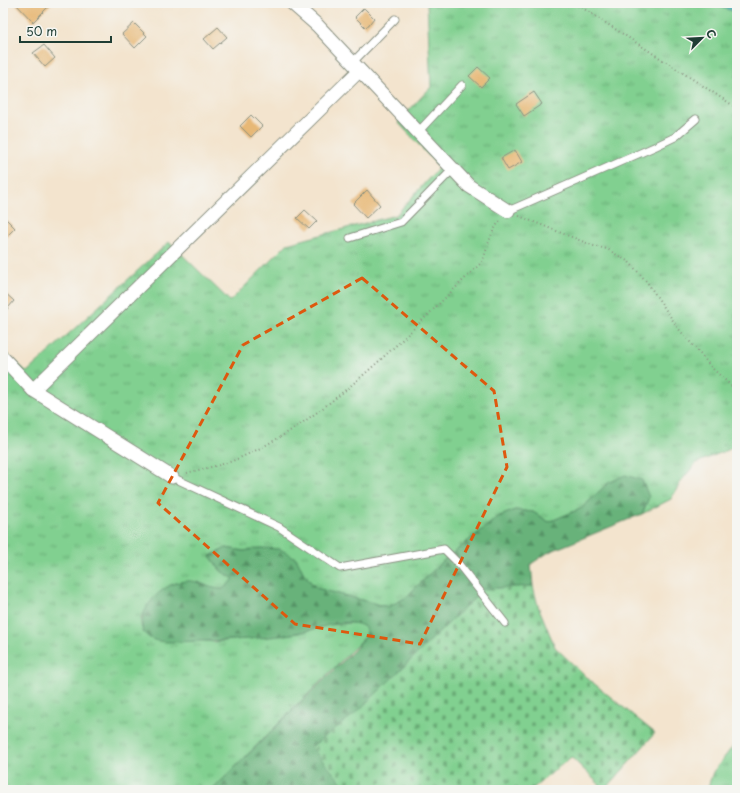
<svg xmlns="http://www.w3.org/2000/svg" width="740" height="793" viewBox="0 0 740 793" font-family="'Playpen Sans',sans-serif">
<defs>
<pattern id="grass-tufts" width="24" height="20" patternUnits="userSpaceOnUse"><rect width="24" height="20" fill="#81d090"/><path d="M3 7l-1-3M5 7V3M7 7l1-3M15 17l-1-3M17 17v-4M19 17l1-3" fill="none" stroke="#69aa76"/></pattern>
<pattern id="forest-firs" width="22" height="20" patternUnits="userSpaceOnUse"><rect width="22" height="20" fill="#68b27a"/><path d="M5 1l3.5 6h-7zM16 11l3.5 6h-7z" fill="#559265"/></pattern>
<pattern id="cemetery-stones" width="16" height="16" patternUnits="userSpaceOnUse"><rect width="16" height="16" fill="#81d090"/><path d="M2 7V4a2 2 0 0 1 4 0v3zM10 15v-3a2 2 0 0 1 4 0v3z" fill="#69aa76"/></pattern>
<pattern id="water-ripples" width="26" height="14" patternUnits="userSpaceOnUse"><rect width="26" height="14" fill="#44b4ba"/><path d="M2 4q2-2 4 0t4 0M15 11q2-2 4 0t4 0" fill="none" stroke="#389498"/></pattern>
</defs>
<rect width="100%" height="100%" fill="#f6f6f2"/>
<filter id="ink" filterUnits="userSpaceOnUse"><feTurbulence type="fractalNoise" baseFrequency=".025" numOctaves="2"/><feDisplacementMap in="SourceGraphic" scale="8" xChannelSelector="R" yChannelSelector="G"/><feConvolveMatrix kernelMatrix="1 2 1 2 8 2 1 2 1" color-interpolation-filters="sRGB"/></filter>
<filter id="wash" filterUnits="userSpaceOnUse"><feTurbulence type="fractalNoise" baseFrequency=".012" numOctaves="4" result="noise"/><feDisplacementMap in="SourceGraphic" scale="16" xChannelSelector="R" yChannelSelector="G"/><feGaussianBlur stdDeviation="0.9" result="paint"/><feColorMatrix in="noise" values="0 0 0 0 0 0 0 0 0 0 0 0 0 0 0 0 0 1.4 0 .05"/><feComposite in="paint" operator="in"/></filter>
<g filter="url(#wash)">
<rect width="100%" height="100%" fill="#f3e4ce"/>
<g fill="url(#grass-tufts)" stroke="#508662">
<polygon points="427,3 707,3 737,12 737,446 696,463 682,480 671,499 642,514 649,497 608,483 582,508 549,522 533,512 515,510 498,517 443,561 405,598 388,607 316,588 304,574 296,558 261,548 244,551 226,548 211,557 221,571 235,579 223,589 214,589 198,582 175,584 161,592 141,617 141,625 143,632 214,642 300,633 327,625 351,623 359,623 366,628 366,636 212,790 3,790 3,351 27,372 169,242 230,301 287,244 396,215 439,167 398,122 431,87"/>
<polygon points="737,741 737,790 707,790 713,772"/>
</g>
<path fill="url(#forest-firs)" stroke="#447857" d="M625,475L642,480L649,497L642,514L549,552L531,564L533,586L484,589L357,712L312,747L348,790H212L354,650L366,636V628C354,619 336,623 322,627C273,641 223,640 172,642C119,644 146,592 176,583C199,576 203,589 223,589L234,579L221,571L210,556L226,548L244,551L261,548L280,549L296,558L304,574L316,588L388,607L405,598L443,561L498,517L515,510L533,512L549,522L582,508L608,483Z"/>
<polygon fill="url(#cemetery-stones)" stroke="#508662" points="533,586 538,606 555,647 586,677 655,733 605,790 571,757 531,790 348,790 311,747 357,712 484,589"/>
<polygon fill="url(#water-ripples)" stroke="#327877" points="707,3 737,3 737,12"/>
<g id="blocks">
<g fill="#e7b876">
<polygon points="15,3 52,3 33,22"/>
<polygon points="364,8 374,18 366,28 355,17"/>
<polygon points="134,23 147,36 135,48 122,34"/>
<polygon points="218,27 227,37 213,49 204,39"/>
<polygon points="44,45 55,58 45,67 33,53"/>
<polygon points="478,67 490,78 481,87 469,76"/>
<polygon points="534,92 542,104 524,116 516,104"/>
<polygon points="251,115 262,126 251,137 240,126"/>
<polygon points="515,150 522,162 508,170 501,158"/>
<polygon points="367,190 380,205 366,218 353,204"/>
<polygon points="305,210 317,221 309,229 297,218"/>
<polygon points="3,216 15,228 3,240"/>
<polygon points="3,291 14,301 3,314"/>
</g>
</g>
</g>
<g filter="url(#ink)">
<use href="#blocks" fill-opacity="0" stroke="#899081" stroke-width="1"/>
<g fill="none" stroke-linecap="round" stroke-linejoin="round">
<g stroke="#899081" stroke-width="9">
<g id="lane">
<polyline points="352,63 395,19"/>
<polyline points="419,131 462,85"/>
<polyline points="508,211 654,147 675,137 696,119"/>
<polyline points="350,238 401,222 453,169"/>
<polyline points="172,477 279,527 340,568 444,549 457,562 505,623"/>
</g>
</g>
<g stroke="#899081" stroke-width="15">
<g id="street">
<polyline points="292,3 317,25 469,186 508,211"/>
<polyline points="3,358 33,390 172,477"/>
<polyline points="33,390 359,71"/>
</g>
</g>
<g stroke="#899081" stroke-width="2" stroke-dasharray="1 3" stroke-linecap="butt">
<polyline points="575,3 737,108"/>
<polyline points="519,216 594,246 607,249 629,262 647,282 678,328 712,368 737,391"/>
<path d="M187,473C203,468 222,466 237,459C328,421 411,330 482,262C488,248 490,232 500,221"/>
</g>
<use href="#lane" stroke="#fff" stroke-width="7"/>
<use href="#street" stroke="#fff" stroke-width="13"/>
</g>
</g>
<path fill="none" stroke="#de580e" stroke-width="3" stroke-dasharray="8 5" stroke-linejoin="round" d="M362,278L494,391L507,467L420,644L295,624L158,503L243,345Z"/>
<rect width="740" height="793" fill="none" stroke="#f6f6f2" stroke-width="16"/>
<g transform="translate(702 38) rotate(66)" stroke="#f6f6f2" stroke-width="3" paint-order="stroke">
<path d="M0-3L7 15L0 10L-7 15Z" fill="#1f3d34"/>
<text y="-6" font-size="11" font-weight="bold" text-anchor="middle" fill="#1f3d34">С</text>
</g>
<path d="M20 36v6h91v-6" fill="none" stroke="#1f3d34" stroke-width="2"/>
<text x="26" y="36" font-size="12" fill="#1f3d34" stroke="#f6f6f2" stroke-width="3" paint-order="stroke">50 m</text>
</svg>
